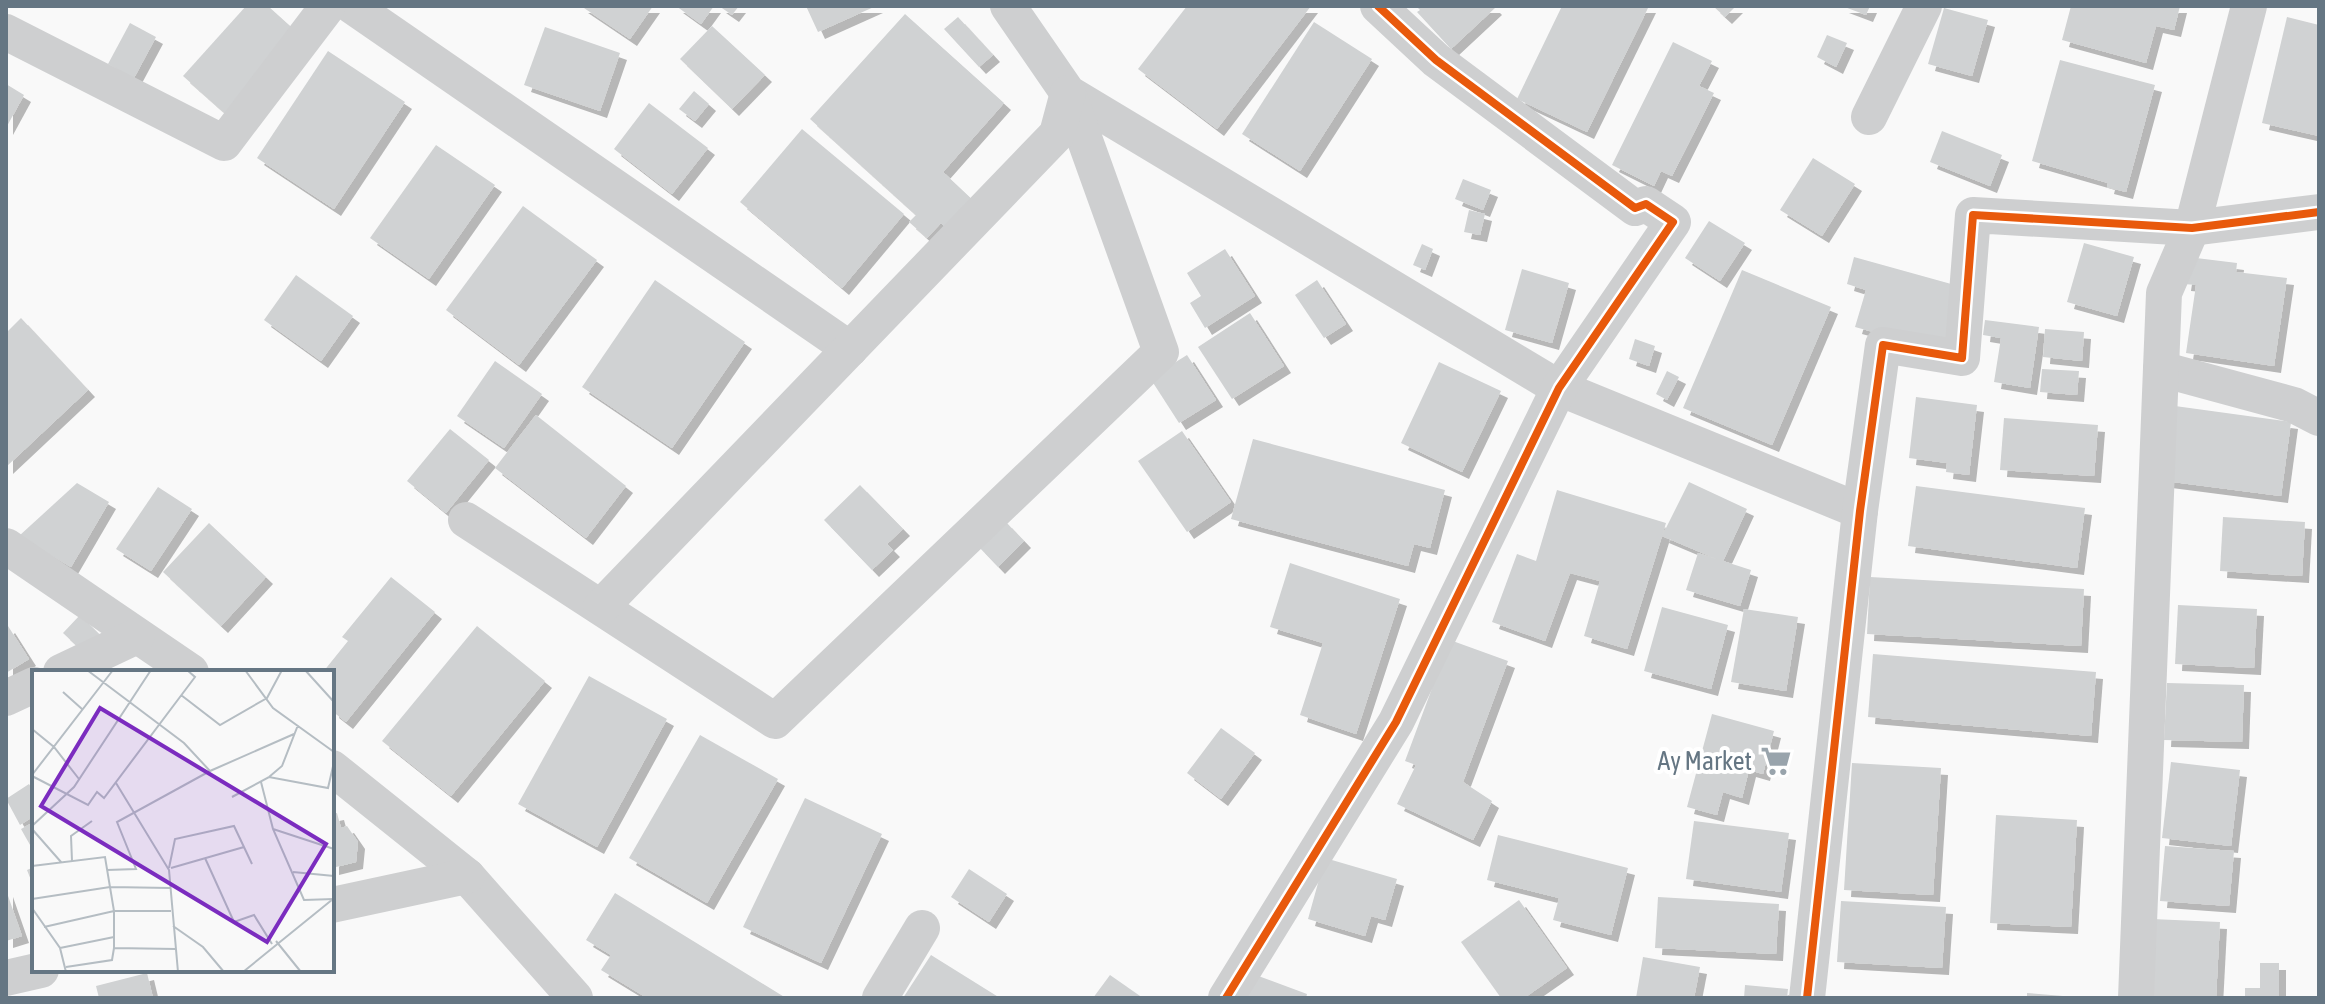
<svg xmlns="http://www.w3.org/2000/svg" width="2325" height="1004" viewBox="0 0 2325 1004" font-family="'Asap Condensed',sans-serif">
<defs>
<filter id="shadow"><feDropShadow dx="7" dy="7" stdDeviation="0" flood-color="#0004"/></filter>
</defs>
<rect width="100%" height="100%" fill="#f9f9f9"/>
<g fill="#d0d2d3" filter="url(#shadow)">
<polygon points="246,6 268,6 299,34 227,115 183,76"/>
<polygon points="581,6 653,6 630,39"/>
<polygon points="676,6 714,6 701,24"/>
<polygon points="719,6 739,6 732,15"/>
<polygon points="806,6 876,6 818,32"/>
<polygon points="1187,6 1311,6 1217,129 1138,69"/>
<polygon points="1416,6 1493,6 1495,8 1451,49 1417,12 1420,10"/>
<polygon points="1562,6 1649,6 1587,132 1517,99"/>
<polygon points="1713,6 1736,6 1725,17"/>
<polygon points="1842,6 1870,6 1866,15"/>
<polygon points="2071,6 2180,6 2174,30 2156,26 2146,63 2062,40"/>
<polygon points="1944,8 1988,20 1972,76 1928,64"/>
<polygon points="905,14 1004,103 943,172 977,204 951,233 941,223 927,238 909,222 916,215 810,119"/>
<polygon points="958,17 993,55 979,67 944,29"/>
<polygon points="2287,17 2319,25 2319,136 2262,123"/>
<polygon points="1314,22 1372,59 1300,171 1242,134"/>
<polygon points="130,23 156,37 134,78 108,64"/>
<polygon points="712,26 765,75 732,109 680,59"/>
<polygon points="545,27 620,53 600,111 524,85"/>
<polygon points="1827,35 1847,43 1836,67 1817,57"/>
<polygon points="1673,42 1712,61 1699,86 1714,93 1672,176 1661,171 1654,186 1612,165"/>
<polygon points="328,51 405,102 334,209 257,158"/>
<polygon points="2060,60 2155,85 2126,192 2107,187 2108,183 2032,161"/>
<polygon points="6,84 24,95 6,128"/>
<polygon points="694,91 709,104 695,121 679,109"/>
<polygon points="649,103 708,148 672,194 614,149"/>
<polygon points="802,129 904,214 842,288 740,202"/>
<polygon points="1942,131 2002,155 1990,186 1930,162"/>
<polygon points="436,145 495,185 429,279 370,238"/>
<polygon points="1813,158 1855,184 1822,236 1780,210"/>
<polygon points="1463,179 1491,190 1483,210 1455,199"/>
<polygon points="523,206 597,260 519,365 446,310"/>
<polygon points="1469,210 1485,214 1480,235 1464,232"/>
<polygon points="1709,221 1745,243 1720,281 1685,258"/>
<polygon points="2084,243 2134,257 2117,316 2067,302"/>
<polygon points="1422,244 1433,249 1425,270 1413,265"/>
<polygon points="1225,249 1255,296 1205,328 1190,303 1201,296 1187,273"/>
<polygon points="1854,257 1962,287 1943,351 1855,327 1866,290 1847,284"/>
<polygon points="2188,257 2237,263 2236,272 2287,278 2274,366 2186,353 2196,285 2184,284"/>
<polygon points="1522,269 1569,283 1552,343 1505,330"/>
<polygon points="1742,270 1831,307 1772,445 1683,408"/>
<polygon points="296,275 353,316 321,361 264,320"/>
<polygon points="655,280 745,342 672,448 582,387"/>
<polygon points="1317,280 1346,324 1324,338 1295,295"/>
<polygon points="1250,313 1284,366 1232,399 1198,347"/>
<polygon points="21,318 88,390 6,467 6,333"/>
<polygon points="1985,320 2039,327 2030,388 1994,382 2001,338 1983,335"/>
<polygon points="2045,329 2084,332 2082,361 2043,357"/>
<polygon points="1635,339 1655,346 1649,366 1629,359"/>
<polygon points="1187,355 1216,400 1179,423 1150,378"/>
<polygon points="495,361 542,394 504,448 457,416"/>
<polygon points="1439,362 1501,391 1462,472 1401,443"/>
<polygon points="2042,369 2079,371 2077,395 2040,392"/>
<polygon points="1667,371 1679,377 1667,400 1656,394"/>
<polygon points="1916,397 1977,405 1969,475 1946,472 1947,463 1909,458"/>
<polygon points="2175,406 2291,422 2281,496 2165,481"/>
<polygon points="536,415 626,486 586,538 495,468"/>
<polygon points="2004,418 2098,425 2094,476 2000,470"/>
<polygon points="450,429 489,460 446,513 407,481"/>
<polygon points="1182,431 1231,502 1187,532 1138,461"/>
<polygon points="1253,439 1445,490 1430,548 1414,544 1408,566 1231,519"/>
<polygon points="1689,482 1747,509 1723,561 1751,570 1740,606 1686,590 1698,553 1719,560 1662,536 1627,649 1584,636 1600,581 1570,573 1545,641 1492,622 1517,554 1536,561 1557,490 1666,523 1662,536"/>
<polygon points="77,483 109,502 71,567 19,536"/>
<polygon points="860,485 903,529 887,544 893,550 872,570 824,520"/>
<polygon points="1916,486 2085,508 2077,568 1908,546"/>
<polygon points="158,487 192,509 151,571 116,549"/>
<polygon points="2223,517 2305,522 2302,576 2220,571"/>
<polygon points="1005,521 1024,541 998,567 978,546"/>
<polygon points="209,523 266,577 221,626 163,572"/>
<polygon points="1290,563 1400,599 1356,734 1300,715 1323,643 1270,627"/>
<polygon points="391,577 435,612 346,722 332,711 332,672 323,672 348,641 342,637"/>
<polygon points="1870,577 2084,589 2081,646 1867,634"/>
<polygon points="2178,605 2257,609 2254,668 2175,664"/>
<polygon points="1662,607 1728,625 1711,689 1644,671"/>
<polygon points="1744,609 1798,617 1786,691 1731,682"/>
<polygon points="80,615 99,634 82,651 63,633"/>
<polygon points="8,626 29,659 6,673 6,628"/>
<polygon points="477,626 545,681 451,796 382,741"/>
<polygon points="1450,640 1508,661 1463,782 1492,801 1473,840 1397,804 1416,765 1405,761"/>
<polygon points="1873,654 2096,672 2091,736 1868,717"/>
<polygon points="589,676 667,719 597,847 518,804"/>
<polygon points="2167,683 2244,685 2242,742 2164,740"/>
<polygon points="1712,714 1774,731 1763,774 1749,770 1742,798 1723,792 1717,815 1687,807"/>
<polygon points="1221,728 1255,753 1221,799 1187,773"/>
<polygon points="700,735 778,779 707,903 629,858"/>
<polygon points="2171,762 2240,770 2231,846 2162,838"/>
<polygon points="1852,763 1941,768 1933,895 1844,890"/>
<polygon points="29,784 34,792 34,816 20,825 6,799"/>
<polygon points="805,798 882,834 821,963 743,927"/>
<polygon points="337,813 341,828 347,826 358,842 356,862 332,868 332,814"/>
<polygon points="1996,815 2077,820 2071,927 1990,923"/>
<polygon points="1694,821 1789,833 1781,892 1686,879"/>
<polygon points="34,822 34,852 21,829"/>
<polygon points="1498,835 1628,868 1611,935 1553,920 1559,898 1487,880"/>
<polygon points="2165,846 2234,851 2229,906 2160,901"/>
<polygon points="1325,858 1397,879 1385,920 1371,916 1365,936 1308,919"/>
<polygon points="34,867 34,888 27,870"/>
<polygon points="969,869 1007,894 989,922 951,897"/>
<polygon points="6,890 22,936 6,941"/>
<polygon points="615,893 786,998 647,998 601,970 611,955 586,940"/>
<polygon points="1658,897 1779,904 1776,954 1655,948"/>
<polygon points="1519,900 1567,968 1524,998 1501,998 1461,942"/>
<polygon points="1841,901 1946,907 1942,968 1837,962"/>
<polygon points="2152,919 2220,922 2216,998 2149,998"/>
<polygon points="931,955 1000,998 903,998"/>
<polygon points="1643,957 1700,967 1694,998 1636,998"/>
<polygon points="2260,963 2279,963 2279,998 2245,998 2245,988 2260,988"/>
<polygon points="147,973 153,998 99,998 96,986"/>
<polygon points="1253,974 1307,994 1306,998 1244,998"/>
<polygon points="1110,975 1143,998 1093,998"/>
<polygon points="1745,985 1788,989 1787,998 1744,998"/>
<polygon points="2027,993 2063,996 2063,998 2027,998"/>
</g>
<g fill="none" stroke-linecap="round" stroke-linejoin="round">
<g stroke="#cecfd0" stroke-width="36">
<polyline points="352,6 850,349"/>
<polyline points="1008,6 1068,93 1559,388 1860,511"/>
<polyline points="6,32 224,143 328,6"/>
<polyline points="1869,117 1924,6"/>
<polyline points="2161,369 2294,405 2319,418"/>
<polyline points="466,520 775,721 1161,352 1068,93"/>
<polyline points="6,546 191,672"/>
<polyline points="601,607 1057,134 1068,93"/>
<polyline points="61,672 137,636"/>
<polyline points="6,698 34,685"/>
<polyline points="332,768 467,876 575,998"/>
<polyline points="332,905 467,876"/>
<polyline points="6,978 41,970"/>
<polyline points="880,998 922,928"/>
<polyline points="1226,998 1396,722 1559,388 1673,222 1646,204 1635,208 1436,60 1378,6"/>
<polyline points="1807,998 1860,511 1883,345 1962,358 1973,215 2192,228 2319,212"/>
<polyline points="2136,998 2164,293 2192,228 2249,6"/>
</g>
<g stroke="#fff" stroke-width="13">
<g id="cycleway">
<polyline points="1226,998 1396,722 1559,388 1673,222 1646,204 1635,208 1436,60 1378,6"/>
<polyline points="1807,998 1860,511 1883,345 1962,358 1973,215 2192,228 2319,212"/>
</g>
</g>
<use href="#cycleway" stroke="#e8590c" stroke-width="8"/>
</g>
<defs>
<g id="supermarket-bare" transform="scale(2.4)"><path d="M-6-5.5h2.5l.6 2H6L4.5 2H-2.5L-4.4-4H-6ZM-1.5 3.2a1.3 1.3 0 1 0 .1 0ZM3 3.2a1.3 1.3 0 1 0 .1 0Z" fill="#99a4ac" stroke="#fff" stroke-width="2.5" paint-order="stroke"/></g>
</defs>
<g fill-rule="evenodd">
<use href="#supermarket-bare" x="1776" y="761"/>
</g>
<g text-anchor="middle" stroke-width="8" stroke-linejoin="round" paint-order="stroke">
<g font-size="26" fill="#657683" stroke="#fff" text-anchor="end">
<text x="1752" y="770">Ay Market</text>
</g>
</g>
<g transform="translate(32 670)">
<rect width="302" height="302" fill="#f9f9f9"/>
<path fill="none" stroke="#b5bdc3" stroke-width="2" d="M55,0L152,73L178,101M213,0L241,38L302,82M273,0L302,32M31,22L50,39M149,25L188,55L235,28L250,0M0,59L22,77L47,109M0,105L81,0M0,106L56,135L65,122L72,128L163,7L155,0M237,107L250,96L266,55M229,112L241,159L272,230L302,229M84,113L137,200L146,302M200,127L237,107L296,118L302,92M0,156L42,117L119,0M0,159L29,192M241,159L302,179M173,188L202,252L222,245L240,274M40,191L39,166L60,151M0,196L73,187L82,241V278L144,279M137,198L143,169L202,156L220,194M139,198L212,177M75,200L104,199L85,152L178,101L262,64M261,202L302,206M0,229L78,217L138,218M0,238L28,278L34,302M141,256L171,277L192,302M12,257L82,241H139M244,271L269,302M28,278L82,267M34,297L80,290L82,278M211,302L301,229"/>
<path fill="#7b2cbf" fill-opacity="0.15" stroke="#7b2cbf" stroke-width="4" d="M68,38L294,174L235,272L9,136Z"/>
<rect width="302" height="302" fill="none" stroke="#657683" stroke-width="4"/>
</g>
<rect width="2325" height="1004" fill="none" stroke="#657683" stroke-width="16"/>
</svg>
